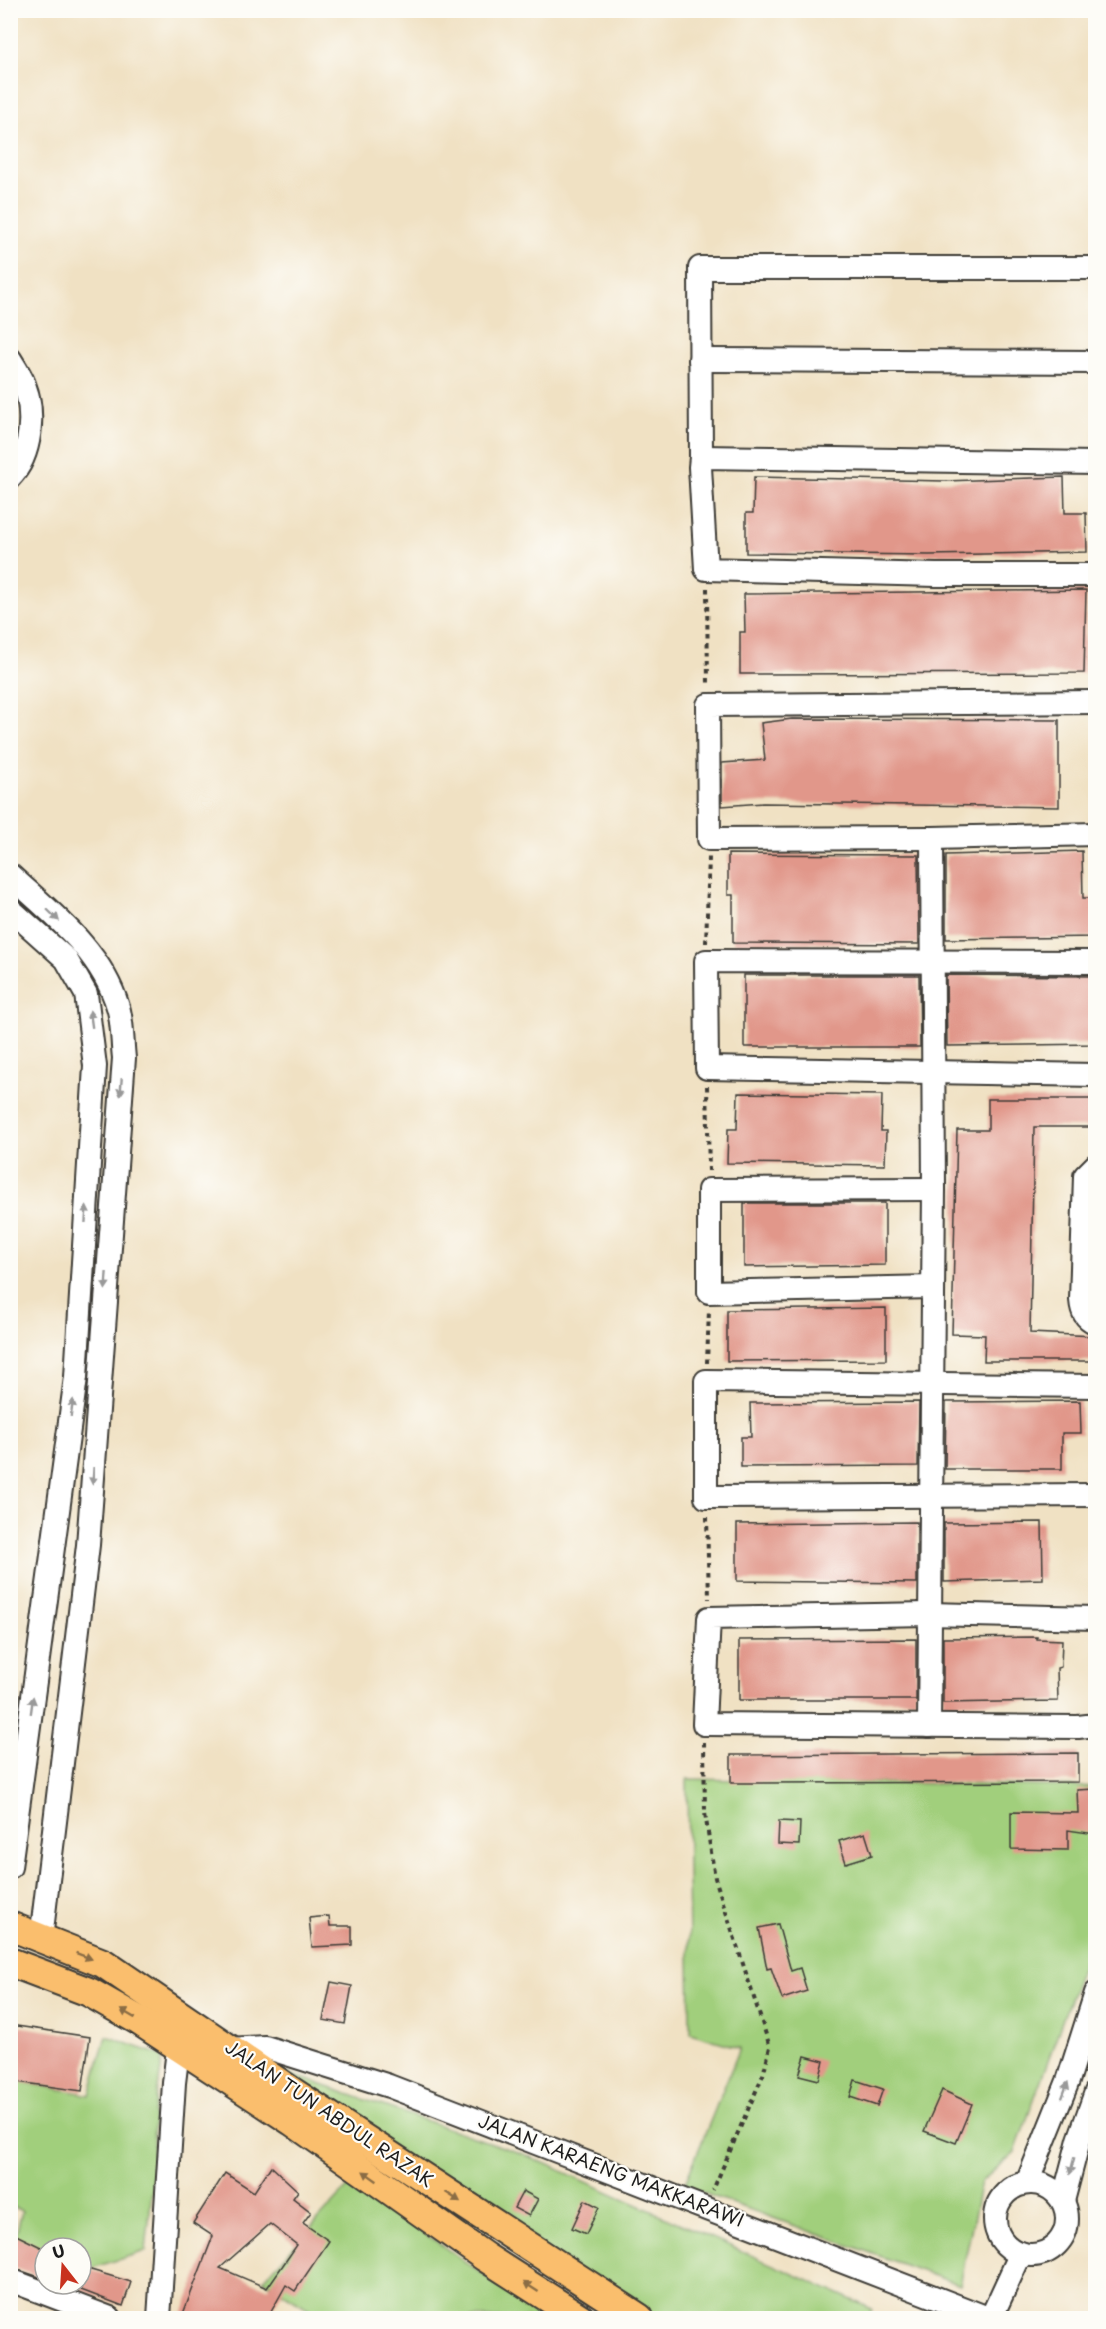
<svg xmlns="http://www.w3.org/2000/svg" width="1106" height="2329" viewBox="0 0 1106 2329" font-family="'Playpen Sans',sans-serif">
<rect width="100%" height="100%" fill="#fdfcf7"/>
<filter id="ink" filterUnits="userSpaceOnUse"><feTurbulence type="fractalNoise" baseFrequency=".0167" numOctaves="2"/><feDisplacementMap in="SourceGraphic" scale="12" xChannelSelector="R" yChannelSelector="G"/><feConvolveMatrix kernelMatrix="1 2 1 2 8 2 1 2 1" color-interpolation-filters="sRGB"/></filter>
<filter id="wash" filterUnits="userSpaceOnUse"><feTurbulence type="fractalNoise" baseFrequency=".008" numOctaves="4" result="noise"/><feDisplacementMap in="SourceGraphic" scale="24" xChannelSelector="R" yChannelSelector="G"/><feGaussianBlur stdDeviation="1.35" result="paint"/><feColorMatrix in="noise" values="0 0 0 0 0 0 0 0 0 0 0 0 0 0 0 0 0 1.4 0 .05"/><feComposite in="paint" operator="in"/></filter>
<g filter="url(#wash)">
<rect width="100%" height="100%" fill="#f0e1c3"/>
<g fill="#a1cf7c" stroke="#5e764c" stroke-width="1.5">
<polygon points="687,1779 1095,1787 1095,1930 1015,2152 981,2182 960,2285 684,2186 740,2048 690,2033"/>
<polygon points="106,2036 163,2056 154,2113 152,2189 146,2251 92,2268 81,2264 81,2248 45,2248 45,2252 14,2242 22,2211 11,2206 10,2080 90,2095"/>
<polygon points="255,2062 526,2155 872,2309 869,2318 633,2318"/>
<polygon points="352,2183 546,2318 323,2318 263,2280"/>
</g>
<g id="blocks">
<g fill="#e1978a" fill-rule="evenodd">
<polygon points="754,477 945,481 1064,477 1065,513 1086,513 1087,552 929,555 746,553 746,513 753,513"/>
<polygon points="1086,590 1084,673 740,674 740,632 745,632 744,594"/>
<polygon points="792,719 1059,720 1059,807 763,803 722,806 722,763 765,760 761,723"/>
<polygon points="1082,851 1083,898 1095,898 1095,937 946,939 946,855"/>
<polygon points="728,854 918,855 919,944 733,943 733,895 728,895"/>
<polygon points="744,975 919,975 920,1047 744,1047"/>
<polygon points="946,975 1095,976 1095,1044 947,1046"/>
<polygon points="738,1093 882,1095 881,1131 886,1131 885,1165 727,1163 728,1129 737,1129"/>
<polygon points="988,1099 1095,1099 1095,1127 1034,1127 1030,1333 1095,1336 1095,1361 984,1361 985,1335 952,1334 957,1130 988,1130"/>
<polygon points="744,1203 885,1203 885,1265 744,1267"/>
<polygon points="886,1308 886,1360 727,1361 727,1310"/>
<polygon points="1080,1401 1081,1433 1062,1433 1062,1469 945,1469 946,1402"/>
<polygon points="919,1402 918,1466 741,1467 741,1437 751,1437 750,1403"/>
<polygon points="917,1522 917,1583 737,1581 737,1524"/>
<polygon points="1042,1522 1043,1579 944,1582 944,1523"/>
<polygon points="1037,1637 1037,1639 1062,1640 1061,1667 1057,1668 1058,1701 943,1703 943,1638"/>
<polygon points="916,1639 916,1700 739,1700 739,1640"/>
<polygon points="1078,1753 1078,1782 731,1783 731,1755"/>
<polygon points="1095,1789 1095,1834 1068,1830 1068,1850 1011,1849 1011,1812 1078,1813 1077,1790"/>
<polygon points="779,1821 800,1822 799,1845 778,1844"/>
<polygon points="865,1833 872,1855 846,1863 839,1841"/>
<polygon points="329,1916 330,1926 352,1926 352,1945 312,1947 309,1918"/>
<polygon points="778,1924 791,1971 800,1968 807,1991 782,1999 771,1968 767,1969 759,1928"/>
<polygon points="331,1982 352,1986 345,2024 323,2020"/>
<polygon points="10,2025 90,2037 82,2091 10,2081"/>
<polygon points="805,2056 824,2061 819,2080 799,2075"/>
<polygon points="855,2080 883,2089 877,2106 850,2097"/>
<polygon points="942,2090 972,2104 956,2143 924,2131"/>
<path d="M271,2166L298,2191L293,2198L311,2212L303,2223L329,2241L295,2291L286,2285L267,2319H181L213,2236L193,2223L225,2173L254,2192ZM270,2224L297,2245L267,2288L220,2268Z"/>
<polygon points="523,2191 538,2199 529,2216 514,2208"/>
<polygon points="585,2200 599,2207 586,2234 572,2228"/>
<polygon points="10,2232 45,2249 45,2279 10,2267"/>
<polygon points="81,2267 131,2282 123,2306 81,2290"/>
</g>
</g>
</g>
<g filter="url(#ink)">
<use href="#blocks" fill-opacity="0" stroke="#3c3a35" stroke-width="1.5"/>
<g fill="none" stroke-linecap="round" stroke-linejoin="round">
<g stroke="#3c3a35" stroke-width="26">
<g id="minor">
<path d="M10,359C15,367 21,376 24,384C35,412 32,455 10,477"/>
<polyline points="700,360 1096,362"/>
<polyline points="701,457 700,268 1096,268"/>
<polyline points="1096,463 701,457 700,467 706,569 936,575 1096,575"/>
<polyline points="1096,702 708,705 709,839 932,838 1096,834"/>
<path d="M10,875C52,914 101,950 118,1007C123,1023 122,1042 124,1058L88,1545L41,1939"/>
<polyline points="10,909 66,959 86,994 95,1066 76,1377 10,1867"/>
<polyline points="1096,962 706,961 707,1068 1096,1075"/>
<path d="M1096,1165L1085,1176L1081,1300C1082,1312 1085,1318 1096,1323"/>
<polyline points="933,1287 709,1292 709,1190 934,1189"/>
<polyline points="1096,1386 706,1381 706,1497 1096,1495"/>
<polyline points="1096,1618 928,1614 709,1618 704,1724 1078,1727 1096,1725"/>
<polyline points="929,1726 934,1189 932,838"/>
<polyline points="224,2056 229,2049 265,2047 389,2086 988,2318"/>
<polyline points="1027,2183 1068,2081 1096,1993"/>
<circle cx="1031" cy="2219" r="36"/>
<polyline points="1063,2201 1079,2140 1096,2092"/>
<polyline points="10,2280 110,2318"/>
<polyline points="159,2318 174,2083 180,2033"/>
<polyline points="991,2318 1021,2253"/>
</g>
</g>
<g stroke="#3c3a35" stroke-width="32">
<g id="major">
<polyline points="10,1926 103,1963 294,2093 639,2318"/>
<polyline points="10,1962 89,1992 138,2020 292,2121 485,2257 580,2318"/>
</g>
</g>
<g stroke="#3c3a35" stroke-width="4" stroke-dasharray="4.5 4.5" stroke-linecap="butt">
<polyline points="707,588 708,686"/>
<polyline points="706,943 709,857"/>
<polyline points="707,1086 709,1171"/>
<polyline points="707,1363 709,1310"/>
<polyline points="707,1517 709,1599"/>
<polyline points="704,1742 705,1813 715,1878 770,2047 763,2075 713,2190"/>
</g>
<use href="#minor" stroke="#fff" stroke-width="22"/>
<use href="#major" stroke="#fabe6d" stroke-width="28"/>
</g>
<defs><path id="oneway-solid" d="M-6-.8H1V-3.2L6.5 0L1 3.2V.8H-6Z" transform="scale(1.5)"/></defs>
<g fill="#999">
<use href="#oneway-solid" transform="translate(53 915) rotate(44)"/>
<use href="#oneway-solid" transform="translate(91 1019) rotate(-98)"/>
<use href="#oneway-solid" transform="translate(121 1087) rotate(95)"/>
<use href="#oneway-solid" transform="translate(86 1214) rotate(-86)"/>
<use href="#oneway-solid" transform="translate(106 1281) rotate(94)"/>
<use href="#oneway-solid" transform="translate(72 1408) rotate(-82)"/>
<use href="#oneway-solid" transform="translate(93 1476) rotate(94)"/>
<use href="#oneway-solid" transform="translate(32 1705) rotate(-82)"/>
<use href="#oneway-solid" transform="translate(1065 2090) rotate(-70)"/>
<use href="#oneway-solid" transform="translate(1072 2166) rotate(105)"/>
</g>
<g fill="#8b6d44">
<use href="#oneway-solid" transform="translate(84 1956) rotate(21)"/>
<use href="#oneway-solid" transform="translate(128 2014) rotate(-150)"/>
<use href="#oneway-solid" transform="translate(370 2176) rotate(-145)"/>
<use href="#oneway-solid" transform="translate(453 2197) rotate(33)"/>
<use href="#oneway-solid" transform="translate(531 2287) rotate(-147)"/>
</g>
</g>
<g text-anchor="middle" stroke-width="4.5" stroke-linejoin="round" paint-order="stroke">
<g font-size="18" fill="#1c1c1c" stroke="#fdfcf7">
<text transform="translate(329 2114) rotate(34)" y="6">JALAN TUN ABDUL RAZAK</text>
<text transform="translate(611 2171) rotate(21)" y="6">JALAN KARAENG MAKKARAWI</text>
</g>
</g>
<rect width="1106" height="2329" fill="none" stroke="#fdfcf7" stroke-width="36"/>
<g transform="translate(63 2266) rotate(343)"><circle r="28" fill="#fdfcf7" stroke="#a3a29f" stroke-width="1.5"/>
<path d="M0-4.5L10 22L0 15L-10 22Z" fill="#c8321e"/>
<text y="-9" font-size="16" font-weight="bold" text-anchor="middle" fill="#1c1c1c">U</text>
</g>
</svg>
